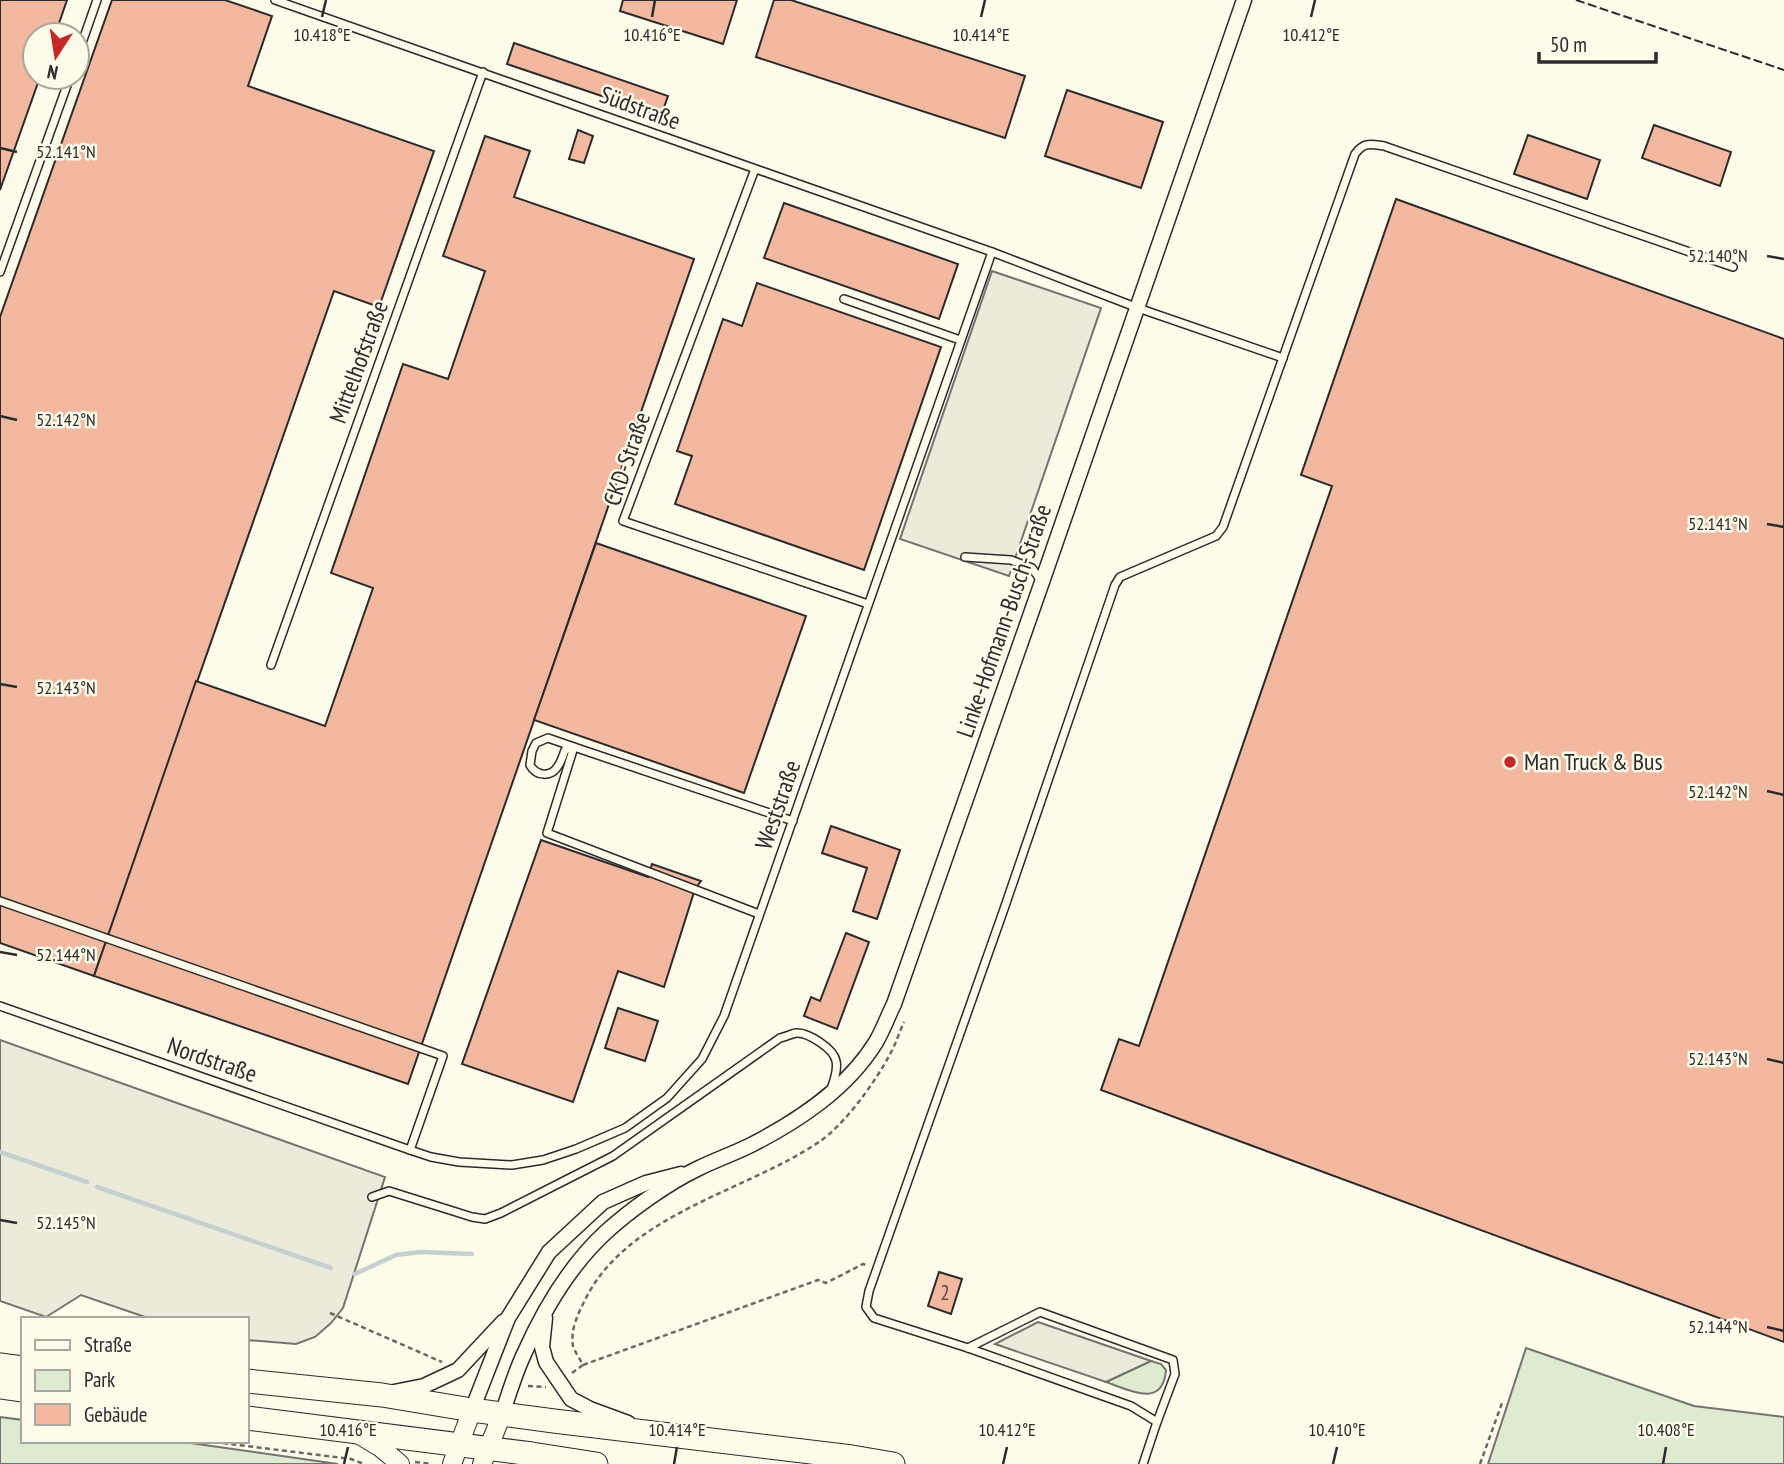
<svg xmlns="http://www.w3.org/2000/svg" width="1784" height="1464" viewBox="0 0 1784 1464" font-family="'PT Sans Narrow',sans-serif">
<rect width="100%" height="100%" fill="#fdfbea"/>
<g fill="#deebd1" stroke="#74746e" stroke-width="2">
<polygon points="1526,1348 1694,1406 1784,1417 1784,1464 1488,1464"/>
<path d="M1151,1361L1161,1364L1166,1370C1163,1409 1129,1390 1106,1382Z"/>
<polygon points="0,1417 23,1420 23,1441 176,1441 338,1464 0,1464"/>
</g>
<g fill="#eceadb" stroke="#74746e" stroke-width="2">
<polygon points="992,271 1101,308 1009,576 900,539"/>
<polygon points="0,1040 385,1177 343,1308 331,1323 315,1337 296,1344 247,1340 247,1319 151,1319 81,1295 46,1317 0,1301"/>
<polygon points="1038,1322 1151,1361 1106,1382 995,1344"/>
</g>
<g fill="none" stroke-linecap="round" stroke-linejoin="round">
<g stroke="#c7d0d0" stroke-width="4.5">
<polyline points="0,1152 87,1182"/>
<polyline points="97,1187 331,1268"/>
<polyline points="355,1274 396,1255 421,1252 472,1254"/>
</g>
</g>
<g fill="#f2b8a0" stroke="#2b2b2b" stroke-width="2">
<polygon points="0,0 67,0 55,35 35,35 35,77 40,77 0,190"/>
<polygon points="112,0 225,0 272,16 248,86 434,151 379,307 334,291 94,976 0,943 0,317"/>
<polygon points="623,0 737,0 723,44 620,11"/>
<polygon points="774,0 791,0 1025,76 1005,138 756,57"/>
<polygon points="514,43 668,96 661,116 507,64"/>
<polygon points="1067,90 1163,122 1141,188 1045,156"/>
<polygon points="1654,125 1731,152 1720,186 1642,158"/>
<polygon points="578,130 593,136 584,163 569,159"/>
<polygon points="1528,135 1600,160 1587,199 1514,174"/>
<polygon points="485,136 530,151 514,197 694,259 408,1084 94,976 196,681 325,726 373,588 331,573 403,364 448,379 485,271 443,256"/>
<polygon points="1396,199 1784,339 1784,1342 1101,1090 1119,1039 1139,1046 1332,486 1301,475"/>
<polygon points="784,203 958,264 939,319 764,258"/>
<polygon points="757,283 941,347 864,570 675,504 692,456 677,451 723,319 742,326"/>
<polygon points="596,543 806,616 744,793 534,720"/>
<polygon points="831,826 900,850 877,919 853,911 867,868 822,853"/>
<polygon points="541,840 648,877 652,864 701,881 695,889 664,987 618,971 573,1102 462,1064"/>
<polygon points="846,933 869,942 837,1029 804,1016 811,997 820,1001"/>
<polygon points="618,1008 658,1021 645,1061 605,1048"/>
<polygon points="939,1272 962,1279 951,1314 928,1306"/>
</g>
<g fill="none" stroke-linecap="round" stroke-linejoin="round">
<g stroke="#2b2b2b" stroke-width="10">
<g id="service">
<polyline points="275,0 992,252 1138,308 1283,358"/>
<polyline points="77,57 97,0"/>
<polyline points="755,169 623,521 868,604"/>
<polyline points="0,272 70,77"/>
<polyline points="844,299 960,340"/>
<polyline points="965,557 1011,560 1032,568 1041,581"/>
<polyline points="271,665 483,72"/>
<path d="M548,738L574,747L565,750C563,756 561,762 558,766C551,778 536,776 530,765L532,751L536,743Z"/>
<polyline points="0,901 443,1056 410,1150"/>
<polyline points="759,914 547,833 574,747 793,821"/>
<polyline points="0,1006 410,1150 431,1157 459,1162 512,1165 543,1160 576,1149 625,1128 667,1098 702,1059 724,1016 992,252"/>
<path d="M372,1197L389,1191L472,1217L485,1219L501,1213L613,1156L780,1038C785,1037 791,1034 796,1033C808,1032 834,1049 836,1061C838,1069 834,1081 831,1089"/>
<polyline points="968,1348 1040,1312 1173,1360 1175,1374 1157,1422"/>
<path d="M1143,1464L1157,1422L1131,1406L968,1348L874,1318L866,1307L869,1291L1004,909L1115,585L1120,577L1216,536L1223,527L1355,154C1364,142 1370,144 1384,146L1733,267"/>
</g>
</g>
<g stroke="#2b2b2b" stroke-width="17">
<g id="minor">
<polyline points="545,1318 542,1347 546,1362 571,1399 590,1409 628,1423"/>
<polyline points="394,1392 424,1386 458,1370 503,1322"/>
<polyline points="472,1410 508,1318 549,1252 603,1202 646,1183 681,1174"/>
<path d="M502,1414C509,1394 515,1373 524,1354C544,1309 569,1266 606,1232C630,1210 668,1183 697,1169C715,1160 733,1154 751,1145C798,1121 847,1089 876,1042C883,1030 888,1016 894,1004L1042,582L1244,0"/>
</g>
</g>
<g stroke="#2b2b2b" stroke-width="20">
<g id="tertiary">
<polyline points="358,1434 381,1448 400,1464"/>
<polyline points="452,1464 472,1410"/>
<polyline points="482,1464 502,1414"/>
</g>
</g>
<g stroke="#2b2b2b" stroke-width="25">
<g id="primary">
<polyline points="0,1365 23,1368"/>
<polyline points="247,1381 382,1395 472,1410 554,1421 852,1457 893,1464"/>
<polyline points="0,1387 23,1390"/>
<polyline points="247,1418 532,1454 596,1464"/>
</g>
</g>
<g stroke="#6a6964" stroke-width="2.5" stroke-dasharray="5 3.5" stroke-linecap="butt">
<polyline points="330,1313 442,1362"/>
<polyline points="583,1365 818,1280 826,1283 863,1264 868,1266"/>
<path d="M572,1373L583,1365C580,1359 575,1352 573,1346C570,1330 578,1314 585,1300C627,1214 745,1192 819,1142C844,1125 874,1084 889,1056C895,1046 899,1033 904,1022"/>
<polyline points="528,1386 546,1387"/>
<polyline points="206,1441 351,1459 364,1464"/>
<polyline points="415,1462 432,1464"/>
<polyline points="1480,1464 1502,1403"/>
</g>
<use href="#service" stroke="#fdfbea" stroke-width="7"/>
<use href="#minor" stroke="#fdfbea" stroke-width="14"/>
<use href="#tertiary" stroke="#fdfbea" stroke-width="18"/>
<use href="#primary" stroke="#fdfbea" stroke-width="23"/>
<polyline stroke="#2b2b2b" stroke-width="2" stroke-dasharray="9 3.5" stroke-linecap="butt" points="1576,0 1784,70"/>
</g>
<path fill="none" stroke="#2b2b2b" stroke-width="2.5" d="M322,17L326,0M652,17L655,0M981,17L985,0M1311,17L1315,0M0,148L17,152M1767,256L1784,259M0,416L17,420M1767,524L1784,527M0,684L17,687M1767,791L1784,795M0,952L17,955M1767,1059L1784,1063M0,1220L17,1223M1767,1327L1784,1331M344,1464L348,1447M674,1464L677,1447M1003,1464L1007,1447M1333,1464L1337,1447M1663,1464L1666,1447"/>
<circle fill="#c62828" stroke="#fdfbea" stroke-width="2.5" cx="1510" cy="762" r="7"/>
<g text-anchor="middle" stroke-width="5" stroke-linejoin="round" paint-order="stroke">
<g font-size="21" fill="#5d4e48">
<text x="945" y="1300">2</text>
</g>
<g font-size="24" fill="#2b2b2b" stroke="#fdfbea">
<text transform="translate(640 108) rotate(20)" y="8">Südstraße</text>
<text transform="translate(359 362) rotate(-70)" y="8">Mittelhofstraße</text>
<text transform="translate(627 459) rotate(-71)" y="8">CKD-Straße</text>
<text transform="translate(1004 621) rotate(-71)" y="8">Linke-Hofmann-Busch-Straße</text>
<text transform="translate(778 805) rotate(-71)" y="8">Weststraße</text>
<text transform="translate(212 1060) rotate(19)" y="8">Nordstraße</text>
</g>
<g font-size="24" fill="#2b2b2b" stroke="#fdfbea" text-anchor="start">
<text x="1524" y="770">Man Truck &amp; Bus</text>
</g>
</g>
<g font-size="18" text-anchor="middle" fill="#2b2b2b" stroke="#fdfbea" stroke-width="5" stroke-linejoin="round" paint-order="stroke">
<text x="322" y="41">10.418°E</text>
<text x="652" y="41">10.416°E</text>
<text x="981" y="41">10.414°E</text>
<text x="1311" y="41">10.412°E</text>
<text x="66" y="158">52.141°N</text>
<text x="1718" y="262">52.140°N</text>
<text x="66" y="426">52.142°N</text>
<text x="1718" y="530">52.141°N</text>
<text x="66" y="694">52.143°N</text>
<text x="1718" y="798">52.142°N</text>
<text x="66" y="961">52.144°N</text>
<text x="1718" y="1065">52.143°N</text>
<text x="66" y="1229">52.145°N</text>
<text x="1718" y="1333">52.144°N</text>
<text x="348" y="1436">10.416°E</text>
<text x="677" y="1436">10.414°E</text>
<text x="1007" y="1436">10.412°E</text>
<text x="1337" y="1436">10.410°E</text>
<text x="1666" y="1436">10.408°E</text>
</g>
<rect x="21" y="1317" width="228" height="126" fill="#fdfbea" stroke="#a9a89e" stroke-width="2"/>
<rect x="35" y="1340" width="35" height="10" fill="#fdfbea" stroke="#a9a89e" stroke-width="2"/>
<text x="84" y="1352" font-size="21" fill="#2b2b2b">Straße</text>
<rect x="35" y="1370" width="35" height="21" fill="#deebd1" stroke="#a9a89e" stroke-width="2"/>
<text x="84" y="1387" font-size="21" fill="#2b2b2b">Park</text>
<rect x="35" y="1404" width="35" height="21" fill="#f2b8a0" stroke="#a9a89e" stroke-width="2"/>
<text x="84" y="1422" font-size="21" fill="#2b2b2b">Gebäude</text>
<g transform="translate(56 56) rotate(192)"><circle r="33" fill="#fdfbea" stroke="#a9a89e" stroke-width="2"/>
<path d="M0-5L12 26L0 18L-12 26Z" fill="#c62828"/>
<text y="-10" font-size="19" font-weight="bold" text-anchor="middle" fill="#2b2b2b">N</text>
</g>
<path d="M1539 52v10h117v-10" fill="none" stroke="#2b2b2b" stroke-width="3.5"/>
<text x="1550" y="52" font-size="21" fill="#2b2b2b" stroke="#fdfbea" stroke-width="5" paint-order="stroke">50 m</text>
</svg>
